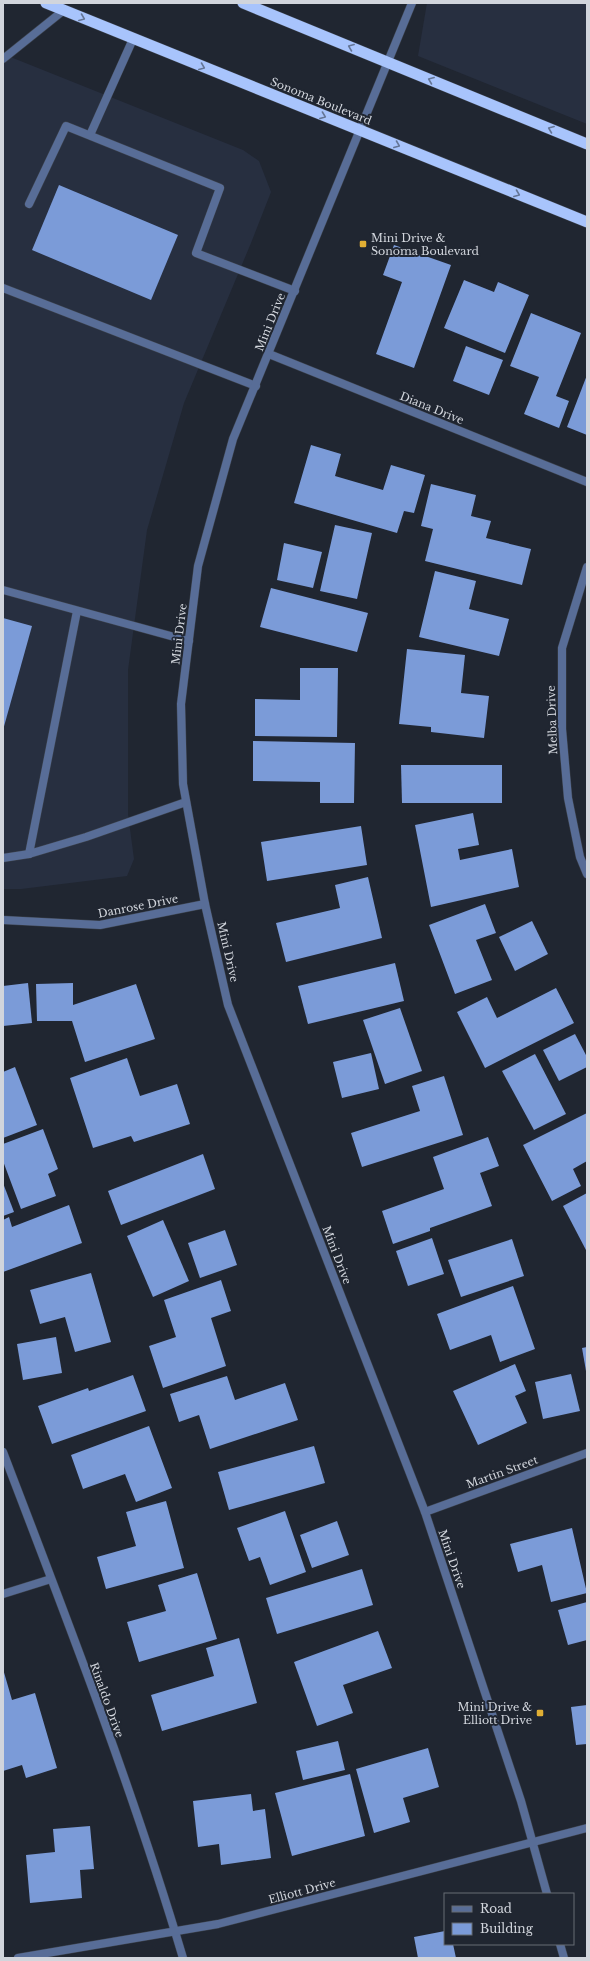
<svg xmlns="http://www.w3.org/2000/svg" width="590" height="1961" viewBox="0 0 590 1961" font-family="'Libre Baskerville',serif">
<rect width="100%" height="100%" fill="#202631"/>
<g fill="#272f40">
<polygon points="427,3 587,3 587,124 418,56"/>
<polygon points="3,54 243,150 259,161 271,192 251,243 184,403 147,530 128,670 128,814 134,859 127,876 21,889 3,889"/>
</g>
<g fill="#7b9bd8">
<polygon points="59,185 178,235 151,300 32,250"/>
<polygon points="394,245 451,265 414,368 376,354 402,282 383,275"/>
<polygon points="464,280 494,292 498,282 529,295 505,353 444,328"/>
<polygon points="531,313 581,333 556,396 569,401 559,428 524,414 539,377 510,366"/>
<polygon points="466,346 503,360 489,395 453,381"/>
<polygon points="587,375 587,435 567,427"/>
<polygon points="311,445 341,454 335,476 383,490 391,465 425,475 414,513 404,511 397,533 294,503"/>
<polygon points="431,484 476,495 471,516 491,521 486,538 531,549 522,585 425,561 433,529 421,526"/>
<polygon points="335,525 372,533 357,599 320,591"/>
<polygon points="284,543 322,552 313,588 277,580"/>
<polygon points="435,571 476,581 469,609 509,619 499,656 419,637"/>
<polygon points="271,588 368,613 357,652 260,627"/>
<polygon points="3,618 32,626 3,730"/>
<polygon points="407,649 465,655 461,693 489,696 484,738 431,732 431,727 399,724"/>
<polygon points="300,668 338,668 337,737 255,736 255,699 300,700"/>
<polygon points="253,741 355,743 354,803 320,803 320,782 253,781"/>
<polygon points="401,765 502,765 502,803 402,803"/>
<polygon points="473,813 479,845 458,849 460,860 512,849 519,887 431,907 415,825"/>
<polygon points="361,826 367,865 267,881 261,842"/>
<polygon points="368,877 382,938 286,962 276,923 340,908 335,885"/>
<polygon points="485,904 496,933 476,940 492,980 455,994 429,925"/>
<polygon points="532,921 548,954 515,971 499,937"/>
<polygon points="395,963 404,1001 308,1024 298,986"/>
<polygon points="28,983 32,1023 3,1026 3,986"/>
<polygon points="73,983 73,1005 136,984 155,1039 85,1062 72,1021 37,1021 36,984"/>
<polygon points="556,988 574,1023 485,1068 457,1012 487,997 497,1018"/>
<polygon points="400,1008 422,1071 385,1084 363,1020"/>
<polygon points="575,1034 587,1057 587,1067 559,1081 543,1050"/>
<polygon points="371,1053 379,1089 342,1098 333,1062"/>
<polygon points="535,1054 566,1114 534,1130 502,1071"/>
<polygon points="127,1058 140,1096 177,1084 190,1124 134,1142 131,1136 93,1148 70,1078"/>
<polygon points="15,1067 37,1125 3,1138 3,1072"/>
<polygon points="444,1076 463,1135 362,1167 351,1133 420,1111 412,1086"/>
<polygon points="587,1113 587,1161 573,1169 581,1186 552,1201 523,1145"/>
<polygon points="43,1129 58,1169 48,1174 56,1196 21,1209 3,1161 3,1144"/>
<polygon points="488,1137 499,1166 480,1173 492,1206 430,1228 430,1231 393,1244 382,1211 444,1189 433,1157"/>
<polygon points="203,1154 215,1189 121,1225 108,1191"/>
<polygon points="3,1183 14,1212 3,1216"/>
<polygon points="587,1193 587,1252 563,1206"/>
<polygon points="69,1205 82,1243 3,1272 3,1220 9,1217 12,1227"/>
<polygon points="163,1220 189,1281 153,1297 127,1236"/>
<polygon points="225,1230 237,1265 200,1278 188,1243"/>
<polygon points="432,1238 444,1274 408,1286 396,1251"/>
<polygon points="512,1239 524,1276 461,1297 448,1260"/>
<polygon points="91,1273 111,1342 75,1352 65,1317 40,1324 30,1290"/>
<polygon points="221,1280 231,1311 211,1318 226,1366 163,1388 149,1346 176,1337 164,1300"/>
<polygon points="513,1286 535,1349 500,1362 491,1335 450,1350 437,1314"/>
<polygon points="56,1337 62,1373 23,1380 17,1344"/>
<polygon points="587,1347 587,1371 586,1371 582,1348"/>
<polygon points="515,1364 526,1391 515,1396 527,1423 478,1445 453,1391"/>
<polygon points="571,1374 580,1411 543,1419 535,1382"/>
<polygon points="133,1375 146,1411 52,1444 38,1406 88,1388 89,1391"/>
<polygon points="227,1376 235,1400 285,1383 298,1420 210,1449 199,1415 179,1422 170,1394"/>
<polygon points="149,1426 172,1488 136,1502 125,1474 83,1489 71,1455"/>
<polygon points="314,1446 325,1483 229,1510 218,1472"/>
<polygon points="166,1501 184,1568 106,1589 97,1557 136,1546 126,1512"/>
<polygon points="285,1511 306,1572 270,1585 260,1557 249,1561 237,1528"/>
<polygon points="337,1521 349,1555 312,1568 300,1535"/>
<polygon points="572,1528 587,1593 551,1602 542,1565 518,1572 510,1544"/>
<polygon points="362,1569 373,1605 277,1634 266,1598"/>
<polygon points="197,1573 217,1639 139,1662 127,1622 166,1611 158,1585"/>
<polygon points="587,1602 587,1640 568,1645 558,1610"/>
<polygon points="378,1631 392,1668 343,1685 353,1713 317,1726 294,1662"/>
<polygon points="239,1638 257,1703 162,1731 151,1695 214,1676 206,1648"/>
<polygon points="3,1669 12,1700 35,1693 57,1768 26,1778 22,1765 3,1771"/>
<polygon points="587,1705 587,1744 576,1745 571,1707"/>
<polygon points="338,1741 345,1770 303,1780 296,1751"/>
<polygon points="428,1748 439,1787 403,1798 410,1822 374,1833 356,1769"/>
<polygon points="350,1774 365,1836 292,1856 275,1793"/>
<polygon points="251,1794 253,1811 265,1809 271,1858 221,1865 219,1844 198,1847 193,1801"/>
<polygon points="90,1826 94,1869 80,1870 82,1898 30,1903 26,1855 55,1852 53,1829"/>
<polygon points="445,1931 445,1944 453,1944 456,1958 418,1958 414,1937"/>
</g>
<g fill="none" stroke-linecap="round" stroke-linejoin="round">
<g stroke="#3c424c" stroke-width="9">
<g id="service">
<polyline points="3,59 64,10"/>
<polyline points="90,135 133,39"/>
<polyline points="29,204 66,126 220,188 196,253 295,291"/>
<polyline points="3,288 256,386"/>
<polyline points="3,590 189,641"/>
<polyline points="77,611 29,854 86,837 186,802"/>
<polyline points="3,858 29,854"/>
</g>
</g>
<g stroke="#3c424c" stroke-width="9">
<g id="minor">
<polyline points="269,354 587,482"/>
<polyline points="587,567 562,648 562,729 568,798 580,857 587,874"/>
<polyline points="3,920 100,925 205,904"/>
<path d="M3,1452C67,1619 132,1787 183,1958"/>
<polyline points="425,1512 587,1453"/>
<polyline points="3,1594 51,1579"/>
</g>
</g>
<g stroke="#3c424c" stroke-width="9">
<g id="tertiary">
<polyline points="412,3 233,439 198,566 181,704 183,784 205,904 228,1005 425,1512 521,1801 547,1894"/>
<polyline points="560,1944 564,1958"/>
<polyline points="18,1958 218,1924 587,1828"/>
</g>
</g>
<g stroke="#3c424c" stroke-width="12">
<g id="trunk">
<polyline points="46,3 587,222"/>
<polyline points="243,3 587,144"/>
</g>
</g>
<use href="#service" stroke="#586d97" stroke-width="8"/>
<use href="#minor" stroke="#586d97" stroke-width="8"/>
<use href="#tertiary" stroke="#586d97" stroke-width="8"/>
<use href="#trunk" stroke="#a8c4fc" stroke-width="11"/>
</g>
<defs><path id="oneway-chevron" d="M-2-3.5L2.5 0L-2 3.5" fill="none" stroke-width="1.6" stroke-linecap="round" stroke-linejoin="round"/></defs>
<g stroke="#647596">
<use href="#oneway-chevron" transform="translate(82 18) rotate(22)"/>
<use href="#oneway-chevron" transform="translate(351 47) rotate(-158)"/>
<use href="#oneway-chevron" transform="translate(202 67) rotate(22)"/>
<use href="#oneway-chevron" transform="translate(431 80) rotate(-158)"/>
<use href="#oneway-chevron" transform="translate(323 116) rotate(21)"/>
<use href="#oneway-chevron" transform="translate(551 129) rotate(-158)"/>
<use href="#oneway-chevron" transform="translate(397 145) rotate(22)"/>
<use href="#oneway-chevron" transform="translate(517 194) rotate(22)"/>
</g>
<g fill="#e1af34" stroke="#202631" stroke-width="1.5">
<rect x="359" y="240" width="8" height="8" rx="2"/>
<rect x="536" y="1709" width="8" height="8" rx="2"/>
</g>
<g text-anchor="middle" stroke-width="4" stroke-linejoin="round" paint-order="stroke">
<g font-size="11" fill="#d1d5dc" stroke="#202631">
<text transform="translate(321 101) rotate(22)" y="4">Sonoma Boulevard</text>
<text transform="translate(270 322) rotate(-68)" y="4">Mini Drive</text>
<text transform="translate(432 408) rotate(22)" y="4">Diana Drive</text>
<text transform="translate(179 634) rotate(-83)" y="4">Mini Drive</text>
<text transform="translate(552 720) rotate(-92)" y="4">Melba Drive</text>
<text transform="translate(138 906) rotate(-11)" y="4">Danrose Drive</text>
<text transform="translate(228 952) rotate(77)" y="4">Mini Drive</text>
<text transform="translate(337 1255) rotate(69)" y="4">Mini Drive</text>
<text transform="translate(502 1472) rotate(-20)" y="4">Martin Street</text>
<text transform="translate(452 1559) rotate(71)" y="4">Mini Drive</text>
<text transform="translate(107 1700) rotate(70)" y="4">Rinaldo Drive</text>
<text transform="translate(302 1891) rotate(-15)" y="4">Elliott Drive</text>
</g>
<g font-size="11" fill="#d1d5dc" stroke="#202631" text-anchor="start">
<text x="371" y="242">Mini Drive &amp;<tspan x="371" dy="13">Sonoma Boulevard</tspan></text>
<text x="532" y="1711" text-anchor="end">Mini Drive &amp;<tspan x="532" dy="13">Elliott Drive</tspan></text>
</g>
</g>
<rect width="590" height="1961" fill="none" stroke="#d1d5dc" stroke-width="8"/>
<rect x="444" y="1893" width="130" height="52" fill="#202631" stroke="#676c75"/>
<rect x="452" y="1906" width="20" height="6" fill="#586d97" stroke="#676c75"/>
<text x="480" y="1913" font-size="12" fill="#d1d5dc">Road</text>
<rect x="452" y="1923" width="20" height="12" fill="#7b9bd8" stroke="#676c75"/>
<text x="480" y="1933" font-size="12" fill="#d1d5dc">Building</text>
</svg>
